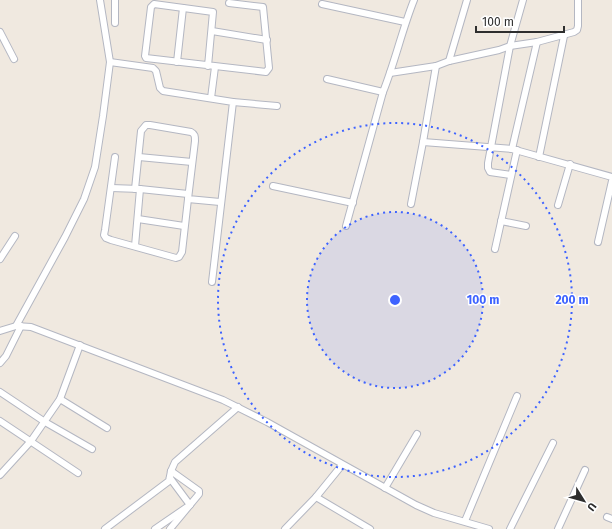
<svg xmlns="http://www.w3.org/2000/svg" width="612" height="529" viewBox="0 0 612 529" font-family="'Fira Sans',sans-serif">
<rect width="100%" height="100%" fill="#f0e9e0"/>
<g fill="none" stroke-linecap="round" stroke-linejoin="round">
<g stroke="#b4b7c2" stroke-width="8">
<g id="minor">
<polyline points="322,4 405,22"/>
<polyline points="115,23 115,0"/>
<polyline points="212,31 267,40"/>
<polyline points="0,32 14,59"/>
<polyline points="449,61 467,0"/>
<polyline points="110,62 153,68 156,71 160,88 163,91 233,102 212,282"/>
<polyline points="177,62 183,8"/>
<polyline points="208,66 213,12 154,4 151,7 145,56 146,58 266,72 269,68 263,7 229,3"/>
<polyline points="390,73 436,66 449,61 499,50 510,46 537,42 574,32 577,30 578,26 578,0"/>
<polyline points="327,79 383,92"/>
<polyline points="211,98 215,67"/>
<polyline points="233,102 277,106"/>
<polyline points="423,142 512,149 612,177"/>
<polyline points="512,149 537,42"/>
<polyline points="115,157 105,230 104,235 106,238 111,240 176,258 179,257 182,252 188,199"/>
<polyline points="139,157 192,162"/>
<polyline points="539,157 564,36"/>
<polyline points="511,175 490,172 488,168 488,163 510,46 523,0"/>
<polyline points="273,186 353,203"/>
<polyline points="111,188 140,189 188,194"/>
<path d="M135,189L141,131L146,125H150L191,132C195,134 195,136 195,141L188,199L220,202"/>
<polyline points="411,204 423,142 436,66"/>
<polyline points="558,205 570,164"/>
<polyline points="138,219 184,226"/>
<polyline points="501,221 526,226"/>
<path d="M346,226L383,92C395,62 402,30 414,0"/>
<polyline points="598,242 612,181"/>
<polyline points="135,246 140,189"/>
<polyline points="495,249 517,150"/>
<polyline points="0,259 15,236"/>
<polyline points="16,326 31,327 223,400 267,422 416,505 434,513 489,529"/>
<polyline points="0,331 16,326 65,237 84,199 95,167 103,116 110,62 100,0"/>
<polyline points="0,363 6,356 21,326"/>
<polyline points="0,392 45,422 92,449"/>
<polyline points="60,399 107,428"/>
<polyline points="0,421 78,473"/>
<polyline points="0,475 31,441 60,399 80,345"/>
<polyline points="385,488 417,434"/>
<polyline points="316,497 370,529"/>
<polyline points="607,517 612,519"/>
<polyline points="465,521 517,396"/>
<polyline points="105,529 169,481 171,471 175,462 238,407"/>
<polyline points="155,529 190,505 170,478"/>
<polyline points="170,529 199,494 199,491 171,471"/>
<polyline points="285,529 316,497 342,465"/>
<polyline points="510,529 553,443"/>
<polyline points="558,529 585,470"/>
</g>
</g>
<use href="#minor" stroke="#fff" stroke-width="6"/>
</g>
<circle cx="395" cy="300" r="88" fill="#3e63ff" fill-opacity=".12"/>
<g fill="none" stroke="#3e63ff" stroke-width="2" stroke-dasharray="2 4">
<circle cx="395" cy="300" r="88"/>
<circle cx="395" cy="300" r="177"/>
</g>
<circle cx="395" cy="300" r="6" fill="#3e63ff" stroke="#fff" stroke-width="2"/>
<g font-size="12" text-anchor="middle" font-weight="bold" fill="#3e63ff" stroke="#fff" stroke-width="3" stroke-linejoin="round" paint-order="stroke">
<text x="483" y="304">100 m</text>
<text x="572" y="304">200 m</text>
</g>
<g transform="translate(584 501) rotate(127)" stroke="#ffffff" stroke-width="3" paint-order="stroke">
<path d="M0-3L7 15L0 10L-7 15Z" fill="#2e2e2e"/>
<text y="-6" font-size="11" font-weight="bold" text-anchor="middle" fill="#2e2e2e">U</text>
</g>
<path d="M476 26v6h88v-6" fill="none" stroke="#2e2e2e" stroke-width="2"/>
<text x="482" y="26" font-size="12" fill="#2e2e2e" stroke="#ffffff" stroke-width="3" paint-order="stroke">100 m</text>
</svg>
